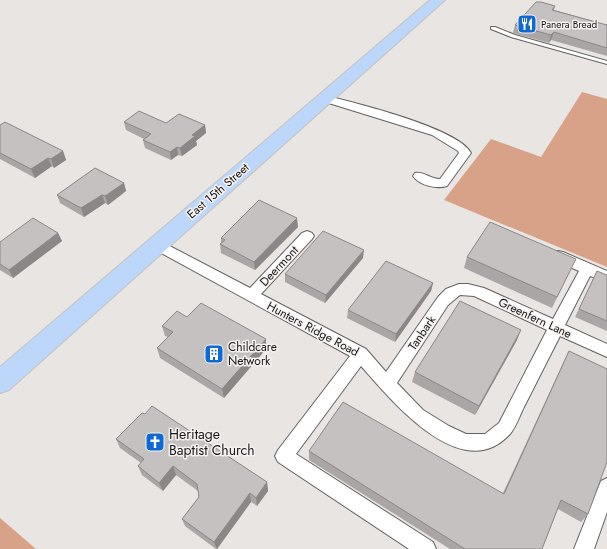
<svg xmlns="http://www.w3.org/2000/svg" width="607" height="549" viewBox="0 0 607 549" font-family="Jost,sans-serif">
<rect width="100%" height="100%" fill="#e9e5e3"/>
<g fill="#d8a289">
<polygon points="582,92 607,99 607,267 444,200 491,139 541,157"/>
<polygon points="0,518 36,549 0,549"/>
</g>
<g fill="none" stroke-linecap="round" stroke-linejoin="round">
<g stroke="#64615f" stroke-width="2">
<polygon id="service" points="491,27 495,27 515,35 607,61 607,64 511,37 491,29"/>
</g>
<g stroke="#64615f" stroke-width="2">
<g id="minor">
<path d="M323,95C352,102 458,128 471,153L447,186C437,189 420,186 413,176L415,173C424,171 430,179 440,179L459,153L458,151L432,135L319,100L318,98Z"/>
<path d="M307,231L312,233L314,236L312,239L261,294L366,349L386,372L438,297L446,289L459,284H468L484,288L553,319L579,271L553,260L551,256L553,252L558,251L563,252L607,271V282L590,276L565,325L607,344V357L560,336C548,360 536,383 524,407C520,415 516,427 510,434C462,487 391,400 361,366L296,454L433,542L436,549H409L278,462L275,456L278,450L350,356L152,248L150,245L152,242L157,240L162,242L250,288L302,233ZM460,295L474,296L547,330L499,423L485,434H466L449,426L423,410L397,383L448,305Z"/>
<polygon points="607,478 607,512 594,549 574,549 601,481"/>
</g>
</g>
<g stroke="#c3c2c2" stroke-width="2">
<polygon id="primary" points="430,0 445,0 9,390 0,393 0,367"/>
</g>
<use href="#service" fill="#fff" fill-rule="evenodd"/>
<use href="#minor" fill="#fff" fill-rule="evenodd"/>
<use href="#primary" fill="#bdd7fa" fill-rule="evenodd"/>
</g>
<g fill="#a9a6a5">
<polygon points="555,6 554,10 607,25 607,56 551,40 549,43 513,33 515,25"/>
<polygon points="124,122 205,125 206,133 196,141 197,145 182,156 178,155 171,160 145,148 143,140 144,139 126,130"/>
<polygon points="0,125 63,151 66,160 54,168 52,166 35,178 0,159"/>
<polygon points="124,183 126,191 108,205 105,203 84,217 60,203 57,195"/>
<polygon points="298,227 255,270 221,253 220,244 221,243 221,238"/>
<polygon points="58,233 62,241 13,278 0,270 0,242"/>
<polygon points="467,257 571,269 552,308 464,268"/>
<polygon points="363,258 325,303 285,282 285,274"/>
<polygon points="597,271 607,275 607,331 575,317"/>
<polygon points="433,283 431,291 395,342 347,318 348,310"/>
<polygon points="187,317 266,349 224,398 160,358 157,348 168,337 165,336 162,326"/>
<polygon points="517,340 475,415 412,382 415,372"/>
<polygon points="569,351 588,514 581,522 558,509 542,549 450,549 309,460 309,451 503,493 564,361"/>
<polygon points="116,439 267,482 268,491 257,506 251,502 217,549 216,549 185,526 182,519 199,497 198,491 176,475 163,491 142,475 138,466 141,463 120,448"/>
</g>
<g fill="#8a8786">
<polygon points="554,32 551,40 549,43 551,35"/>
<polygon points="205,125 206,133 196,141 197,145 182,156 180,148 192,135"/>
<polygon points="177,147 178,155 171,160 170,152"/>
<polygon points="63,151 66,160 54,168 51,159"/>
<polygon points="48,158 52,166 35,178 31,169"/>
<polygon points="124,183 126,191 108,205 105,196"/>
<polygon points="102,195 105,203 84,217 81,208"/>
<polygon points="297,218 298,227 255,270 254,262"/>
<polygon points="58,233 62,241 13,278 9,270"/>
<polygon points="364,250 363,258 325,303 326,295"/>
<polygon points="433,283 431,291 395,342 396,334"/>
<polygon points="521,330 517,340 475,415 479,406"/>
<polygon points="266,339 266,349 224,398 222,389"/>
<polygon points="173,466 176,475 163,491 159,483"/>
<polygon points="267,482 268,491 257,506 256,498"/>
<polygon points="250,493 251,502 217,549 214,542"/>
</g>
<g fill="#c5c1c0" stroke="#8a8786">
<polygon points="536,2 541,2 555,6 552,10 607,25 607,48 554,32 551,35 515,25"/>
<polygon points="139,111 166,123 179,114 205,125 192,135 195,136 180,148 177,147 170,152 143,140 151,134 124,122"/>
<polygon points="5,122 63,151 51,159 48,158 31,169 0,153 0,125"/>
<polygon points="95,168 124,183 105,196 102,195 81,208 57,195"/>
<polygon points="259,200 297,218 254,262 220,244 225,240 221,238"/>
<polygon points="33,218 58,233 9,270 0,264 0,242"/>
<polygon points="490,222 576,259 557,297 467,257"/>
<polygon points="323,231 364,250 326,295 285,274"/>
<polygon points="386,261 433,283 396,334 348,310"/>
<polygon points="597,271 607,275 607,321 579,309"/>
<polygon points="460,301 521,330 479,406 415,372"/>
<polygon points="201,303 266,339 222,389 157,348 173,332 162,326 177,311 187,317"/>
<polygon points="569,351 607,369 607,462 588,514 561,500 542,549 465,549 309,451 343,402 504,494"/>
<polygon points="152,406 267,482 256,498 250,493 214,542 182,519 199,497 197,484 173,466 159,483 138,466 144,459 116,439 142,413 145,414"/>
</g>
<defs>
<g id="restaurant-square" transform="scale(1)"><rect x="-9" y="-9" width="18" height="18" rx="4" fill="#0e69d2" stroke="#f6f2f1"/><path d="M-5-6h1v4h1v-4h1v4h1v-4h1v5L-1.5 .5V6h-2V.5L-5-1ZM5-6V6H3V1.5H1.5Q1.5-4 5-6Z" fill="#fff"/></g>
<g id="building-square" transform="scale(1)"><rect x="-9" y="-9" width="18" height="18" rx="4" fill="#0e69d2" stroke="#f6f2f1"/><path d="M-4-6H4V6H1V3H-1V6H-4ZM-2.5-4.3h1.7v1.8h-1.7ZM.8-4.3h1.7v1.8H.8ZM-2.5-1h1.7V.8h-1.7ZM.8-1h1.7V.8H.8Z" fill="#fff"/></g>
<g id="church-square" transform="scale(1)"><rect x="-9" y="-9" width="18" height="18" rx="4" fill="#0e69d2" stroke="#f6f2f1"/><path d="M-1.2-6h2.4v3.5h3.3v2.4h-3.3V6h-2.4V-.1h-3.3v-2.4h3.3Z" fill="#fff"/></g>
</defs>
<g fill-rule="evenodd">
<use href="#restaurant-square" x="527" y="24"/>
<use href="#building-square" x="214" y="354"/>
<use href="#church-square" x="155" y="442"/>
</g>
<g text-anchor="middle" stroke-width="3" stroke-linejoin="round" paint-order="stroke">
<g font-size="10" fill="#171616" stroke="#f6f2f1" text-anchor="start">
<text x="541" y="28">Panera Bread</text>
</g>
<g font-size="12" fill="#171616" stroke="#f6f2f1">
<text transform="translate(218 191) rotate(-41)" y="4">East 15th Street</text>
<text transform="translate(279 266) rotate(-47)" y="4">Deermont</text>
<text transform="translate(535 318) rotate(25)" y="4">Greenfern Lane</text>
<text transform="translate(313 329) rotate(28)" y="4">Hunters Ridge Road</text>
<text transform="translate(422 333) rotate(-56)" y="4">Tanbark</text>
</g>
<g font-size="12" fill="#171616" stroke="#f6f2f1" text-anchor="start">
<text x="228" y="351">Childcare<tspan x="228" dy="14">Network</tspan></text>
</g>
<g font-size="14" fill="#171616" stroke="#f6f2f1" text-anchor="start">
<text x="169" y="439">Heritage<tspan x="169" dy="16">Baptist Church</tspan></text>
</g>
</g>
</svg>
